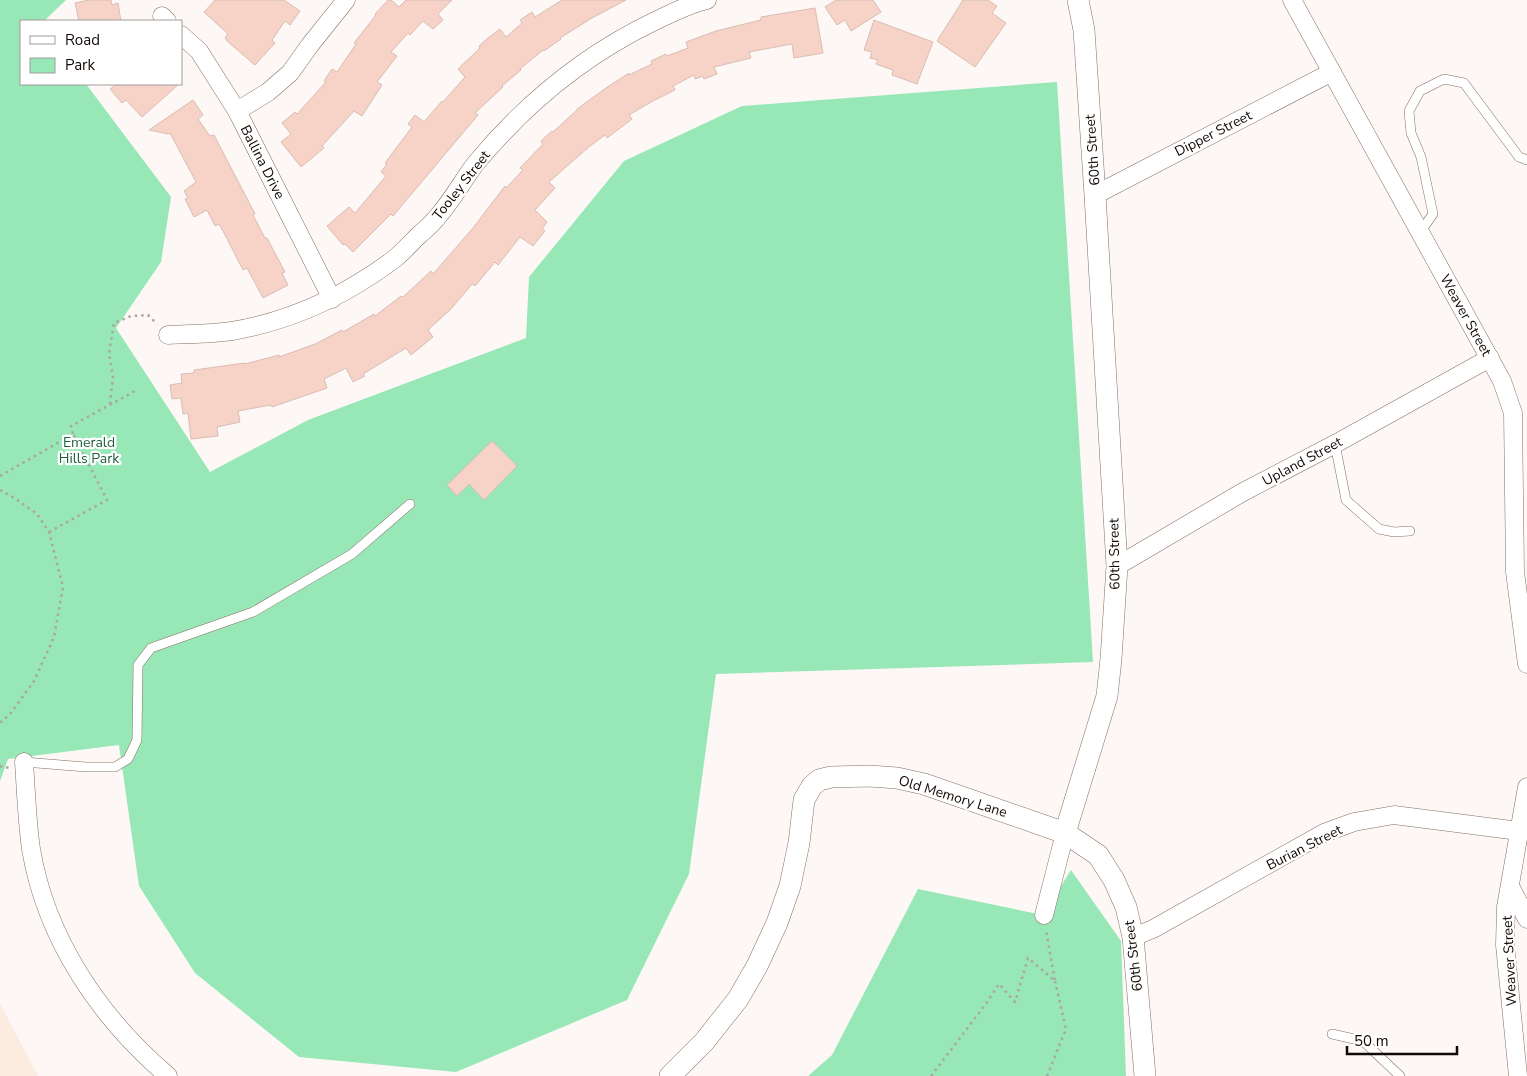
<svg xmlns="http://www.w3.org/2000/svg" width="1527" height="1076" viewBox="0 0 1527 1076" font-family="'Nunito Sans',sans-serif">
<rect width="100%" height="100%" fill="#fdf8f5"/>
<polygon fill="#fcece0" points="0,1003 38,1076 0,1076"/>
<g fill="#97e7b7">
<polygon points="0,0 66,0 46,19 47,21 21,21 21,84 86,84 171,197 161,262 116,328 210,472 308,420 526,338 529,277 624,161 742,106 1057,82 1093,662 716,674 689,874 627,1000 456,1072 299,1057 195,973 139,886 119,745 8,759 0,781"/>
<polygon points="1071,870 1121,941 1126,1076 808,1076 832,1055 918,889 1043,915"/>
</g>
<g fill="#f7d2c7" stroke="#d9bdb4">
<polygon points="89,0 111,0 112,5 118,3 121,21 79,21 75,3"/>
<polygon points="215,0 284,0 300,11 290,25 285,21 272,40 275,43 255,65 228,42 225,38 228,34 204,12"/>
<polygon points="388,0 391,0 399,7 406,0 452,0 438,14 443,20 433,29 423,21 410,35 408,33 391,52 397,56 377,82 382,85 362,116 354,111 322,146 324,148 301,167 281,142 291,134 282,123 295,112 297,114 326,82 324,81 332,69 337,72 356,44 354,43 376,15 375,14"/>
<polygon points="562,0 626,0 592,18 560,38 561,39 544,51 543,50 520,69 521,70 502,86 503,87 475,113 478,115 393,216 391,214 353,252 345,244 343,245 327,226 349,207 355,213 386,176 381,172 387,164 385,163 412,127 408,124 415,115 424,122 442,101 443,102 465,77 458,69 480,48 479,46 488,38 500,29 506,37 522,23 520,20 532,12 535,17"/>
<polygon points="836,0 873,0 881,12 851,31 845,20 837,25 825,7"/>
<polygon points="963,0 988,0 997,6 992,13 1006,23 975,67 937,41"/>
<polygon points="815,8 823,53 794,58 792,44 749,52 751,58 714,67 717,74 704,79 703,76 695,79 694,75 673,86 675,90 651,102 629,115 632,119 607,138 605,135 590,146 549,182 555,188 535,210 547,222 542,229 545,231 533,246 520,237 498,265 495,262 475,286 472,284 451,309 428,330 433,337 411,355 406,348 363,374 365,376 353,382 346,368 324,379 327,388 272,407 271,405 238,411 240,422 217,427 218,436 191,439 188,413 183,414 181,398 172,399 170,385 182,383 181,374 194,373 194,370 245,363 245,364 279,355 279,357 315,344 342,330 343,332 374,314 375,316 401,296 403,297 431,271 433,274 473,228 505,186 506,188 523,170 520,168 543,144 541,141 552,131 553,132 577,110 577,109 606,88 629,73 629,75 652,64 651,61 666,54 667,56 688,48 686,42 716,31 761,20 761,17"/>
<polygon points="874,20 933,42 917,84 892,75 893,70 876,64 878,60 870,58 872,52 864,50"/>
<polygon points="117,84 179,84 142,117 126,100 122,103 110,89"/>
<polygon points="193,100 203,115 198,119 210,136 214,135 255,214 253,215 265,238 267,238 285,272 282,273 288,285 263,298 247,268 243,270 223,231 219,224 215,226 207,210 194,217 185,199 188,198 184,191 196,182 170,133 168,134 149,130"/>
<polygon points="492,441 517,466 484,500 469,484 457,496 447,485"/>
</g>
<g fill="none" stroke-linecap="round" stroke-linejoin="round">
<g stroke="#856f61" stroke-width="10">
<g id="service">
<polyline points="1421,231 1433,214 1421,157 1411,133 1409,111 1420,91 1444,79 1464,83 1519,157 1527,160"/>
<polyline points="1335,444 1346,500 1379,529 1394,532 1410,531"/>
<polyline points="24,762 86,767 115,767 128,759 137,740 138,665 151,648 253,612 352,554 410,504"/>
<polyline points="1332,1034 1363,1041 1400,1076"/>
</g>
</g>
<g stroke="#856f61" stroke-width="19">
<g id="minor">
<polyline points="1292,0 1502,381 1513,413 1515,572 1527,664"/>
<polyline points="162,16 167,21"/>
<polyline points="181,35 199,51 237,111 332,299"/>
<polyline points="237,111 268,92 290,73 310,45 346,0"/>
<polyline points="1095,195 1332,72"/>
<path d="M168,335C189,334 212,334 232,331C291,321 346,295 393,260C402,253 410,244 418,236C425,230 433,223 439,215C453,199 463,180 476,163C525,104 586,54 655,21C672,13 689,4 707,0"/>
<polyline points="1117,566 1243,492 1335,444 1490,358"/>
<path d="M24,762C26,791 27,821 31,849C46,939 100,1018 168,1076"/>
<polyline points="1510,886 1527,919"/>
<polyline points="1044,915 1065,833"/>
<polyline points="1133,937 1153,929 1324,833 1354,822 1394,815 1519,831"/>
<polyline points="1518,1076 1505,945 1506,907 1527,787"/>
</g>
</g>
<g stroke="#856f61" stroke-width="22">
<g id="tertiary">
<polyline points="1065,833 1107,696 1111,659 1117,566 1095,195 1084,30 1078,0"/>
<polyline points="670,1076 704,1042 738,999 757,966 777,923 790,886 799,843 804,800 812,786 819,780 831,777 870,776 897,778 924,784 1065,833 1098,855 1114,880 1126,907 1133,937 1145,1076"/>
</g>
</g>
<g stroke="#aca6a3" stroke-width="2.5" stroke-dasharray="2.5 4" stroke-linecap="butt">
<polyline points="110,404 113,377 109,353 114,323 131,316 148,315 157,324"/>
<polyline points="0,476 73,434 71,426 137,390"/>
<polyline points="0,490 16,499 37,514 49,532 63,587 54,637 34,681 11,713 0,723"/>
<polyline points="49,532 107,500 73,434"/>
<polyline points="0,766 5,768 10,767"/>
<polyline points="931,1076 985,1005 999,984 1015,1002 1028,958 1055,981 1046,930"/>
<polyline points="1047,1076 1066,1029 1055,981"/>
</g>
<use href="#service" stroke="#fff" stroke-width="9"/>
<use href="#minor" stroke="#fff" stroke-width="18"/>
<use href="#tertiary" stroke="#fff" stroke-width="21"/>
</g>
<g text-anchor="middle" stroke-width="4.5" stroke-linejoin="round" paint-order="stroke">
<g font-size="14" fill="#110905" stroke="#fff">
<text transform="translate(1213 133) rotate(-27)" y="5">Dipper Street</text>
<text transform="translate(1092 150) rotate(-94)" y="5">60th Street</text>
<text transform="translate(263 162) rotate(63)" y="5">Ballina Drive</text>
<text transform="translate(461 185) rotate(-52)" y="5">Tooley Street</text>
<text transform="translate(1466 315) rotate(61)" y="5">Weaver Street</text>
<text transform="translate(1302 461) rotate(-28)" y="5">Upland Street</text>
<text transform="translate(1114 554) rotate(-91)" y="5">60th Street</text>
<text transform="translate(953 796) rotate(17)" y="5">Old Memory Lane</text>
<text transform="translate(1304 847) rotate(-27)" y="5">Burian Street</text>
<text transform="translate(1133 956) rotate(-97)" y="5">60th Street</text>
<text transform="translate(1509 961) rotate(-93)" y="5">Weaver Street</text>
</g>
<g font-size="14" fill="#22603f" stroke="#fff">
<text x="89" y="447">Emerald<tspan x="89" dy="16">Hills Park</tspan></text>
</g>
</g>
<rect x="20" y="20" width="162" height="65" fill="#ffffff" stroke="#a09d9b"/>
<rect x="30" y="36" width="25" height="8" fill="#ffffff" stroke="#a09d9b"/>
<text x="65" y="45" font-size="15" fill="#110905">Road</text>
<rect x="30" y="58" width="25" height="15" fill="#97e7b7" stroke="#a09d9b"/>
<text x="65" y="70" font-size="15" fill="#110905">Park</text>
<path d="M1347 1046v8h110v-8" fill="none" stroke="#110905" stroke-width="2.5"/>
<text x="1354" y="1046" font-size="15" fill="#110905" stroke="#ffffff" stroke-width="4" paint-order="stroke">50 m</text>
</svg>
